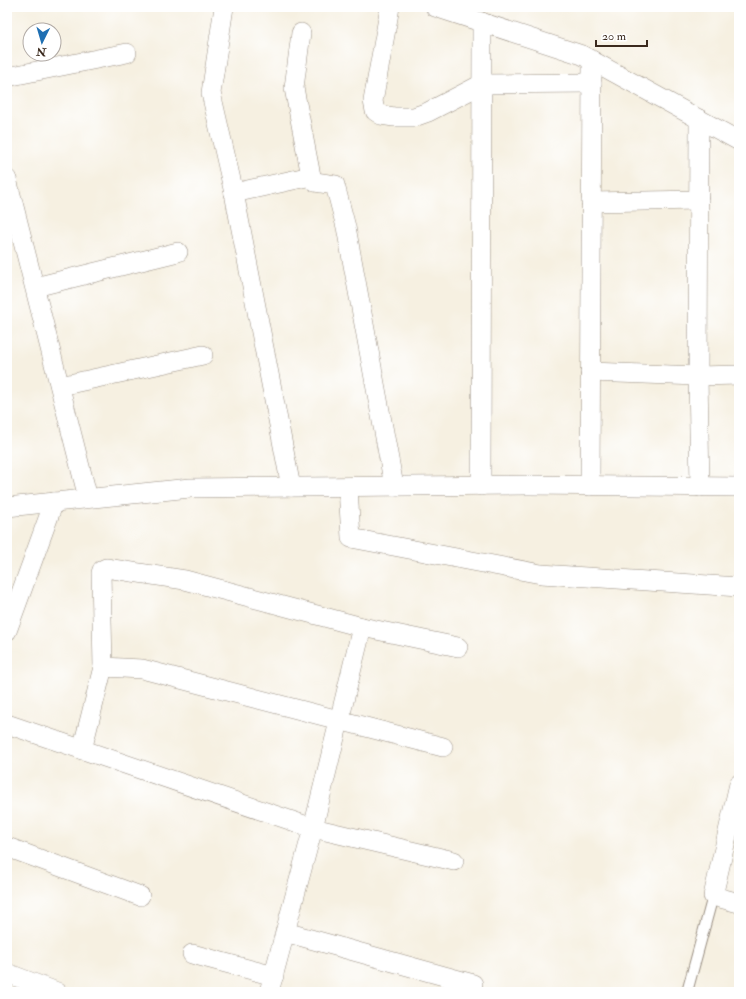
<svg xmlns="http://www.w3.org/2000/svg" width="746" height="999" viewBox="0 0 746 999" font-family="'IM FELL Double Pica',serif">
<rect width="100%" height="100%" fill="#fff"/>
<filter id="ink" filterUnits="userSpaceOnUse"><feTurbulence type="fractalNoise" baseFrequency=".025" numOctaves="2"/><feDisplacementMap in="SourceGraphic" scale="8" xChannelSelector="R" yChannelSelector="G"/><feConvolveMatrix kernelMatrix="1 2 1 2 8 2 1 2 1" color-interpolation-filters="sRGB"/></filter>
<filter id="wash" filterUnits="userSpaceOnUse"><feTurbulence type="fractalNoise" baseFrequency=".012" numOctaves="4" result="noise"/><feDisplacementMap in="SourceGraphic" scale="16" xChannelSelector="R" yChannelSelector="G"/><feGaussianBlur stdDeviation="0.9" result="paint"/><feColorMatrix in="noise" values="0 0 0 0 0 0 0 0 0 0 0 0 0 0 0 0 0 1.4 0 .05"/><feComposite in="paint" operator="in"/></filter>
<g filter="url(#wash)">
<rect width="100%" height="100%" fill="#f6f0e1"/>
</g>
<g filter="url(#ink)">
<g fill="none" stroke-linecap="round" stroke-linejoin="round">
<g stroke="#988d80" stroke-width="12">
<polyline id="lane" points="687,992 713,896"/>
</g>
<g stroke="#988d80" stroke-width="20">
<g id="street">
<polyline points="224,7 211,93 234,193 291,487"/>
<polyline points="390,7 373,101 375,111 381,115 394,117 414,117 428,112 482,84 592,83"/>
<polyline points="435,7 582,55 739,141"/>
<polyline points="301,33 294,88 311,176 315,182 335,185 346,227 394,486"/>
<polyline points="7,77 127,53"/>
<polyline points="699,119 698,376 700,487"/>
<polyline points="7,179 88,498"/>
<polyline points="234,193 311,176"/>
<polyline points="591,202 699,200"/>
<polyline points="35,287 178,252"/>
<polyline points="590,372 698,376 739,375"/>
<polyline points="60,386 203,355"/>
<polyline points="481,486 482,22"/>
<polyline points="590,486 592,60"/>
<polyline points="348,487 351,538 541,574 739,587"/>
<polyline points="7,507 190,488 529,485 739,487"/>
<polyline points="7,631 54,502"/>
<polyline points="103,667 101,573 102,570 106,568 185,580 362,627 458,647"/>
<polyline points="7,724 313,828 454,861"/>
<polyline points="82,750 103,667 142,669 443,747"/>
<polyline points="739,784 713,896 739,903"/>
<polyline points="7,847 140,896"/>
<polyline points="285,932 473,984"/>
<polyline points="192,954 274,976"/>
<polyline points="7,973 57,992"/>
<polyline points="269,992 313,828 362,627"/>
</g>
</g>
<use href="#lane" stroke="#fff" stroke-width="10"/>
<use href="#street" stroke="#fff" stroke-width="19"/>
</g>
</g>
<rect width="746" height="999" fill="none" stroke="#fff" stroke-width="24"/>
<g transform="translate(42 42) rotate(185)"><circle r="19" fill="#ffffff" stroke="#b1aaa5"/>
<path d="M0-3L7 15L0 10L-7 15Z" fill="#1f6fb2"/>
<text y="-6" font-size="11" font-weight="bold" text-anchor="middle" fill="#3b2a1e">N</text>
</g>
<path d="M596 40v6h51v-6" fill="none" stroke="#3b2a1e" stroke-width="2"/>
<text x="602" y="40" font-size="12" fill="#3b2a1e" stroke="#ffffff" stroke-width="3" paint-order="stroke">20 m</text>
</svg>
